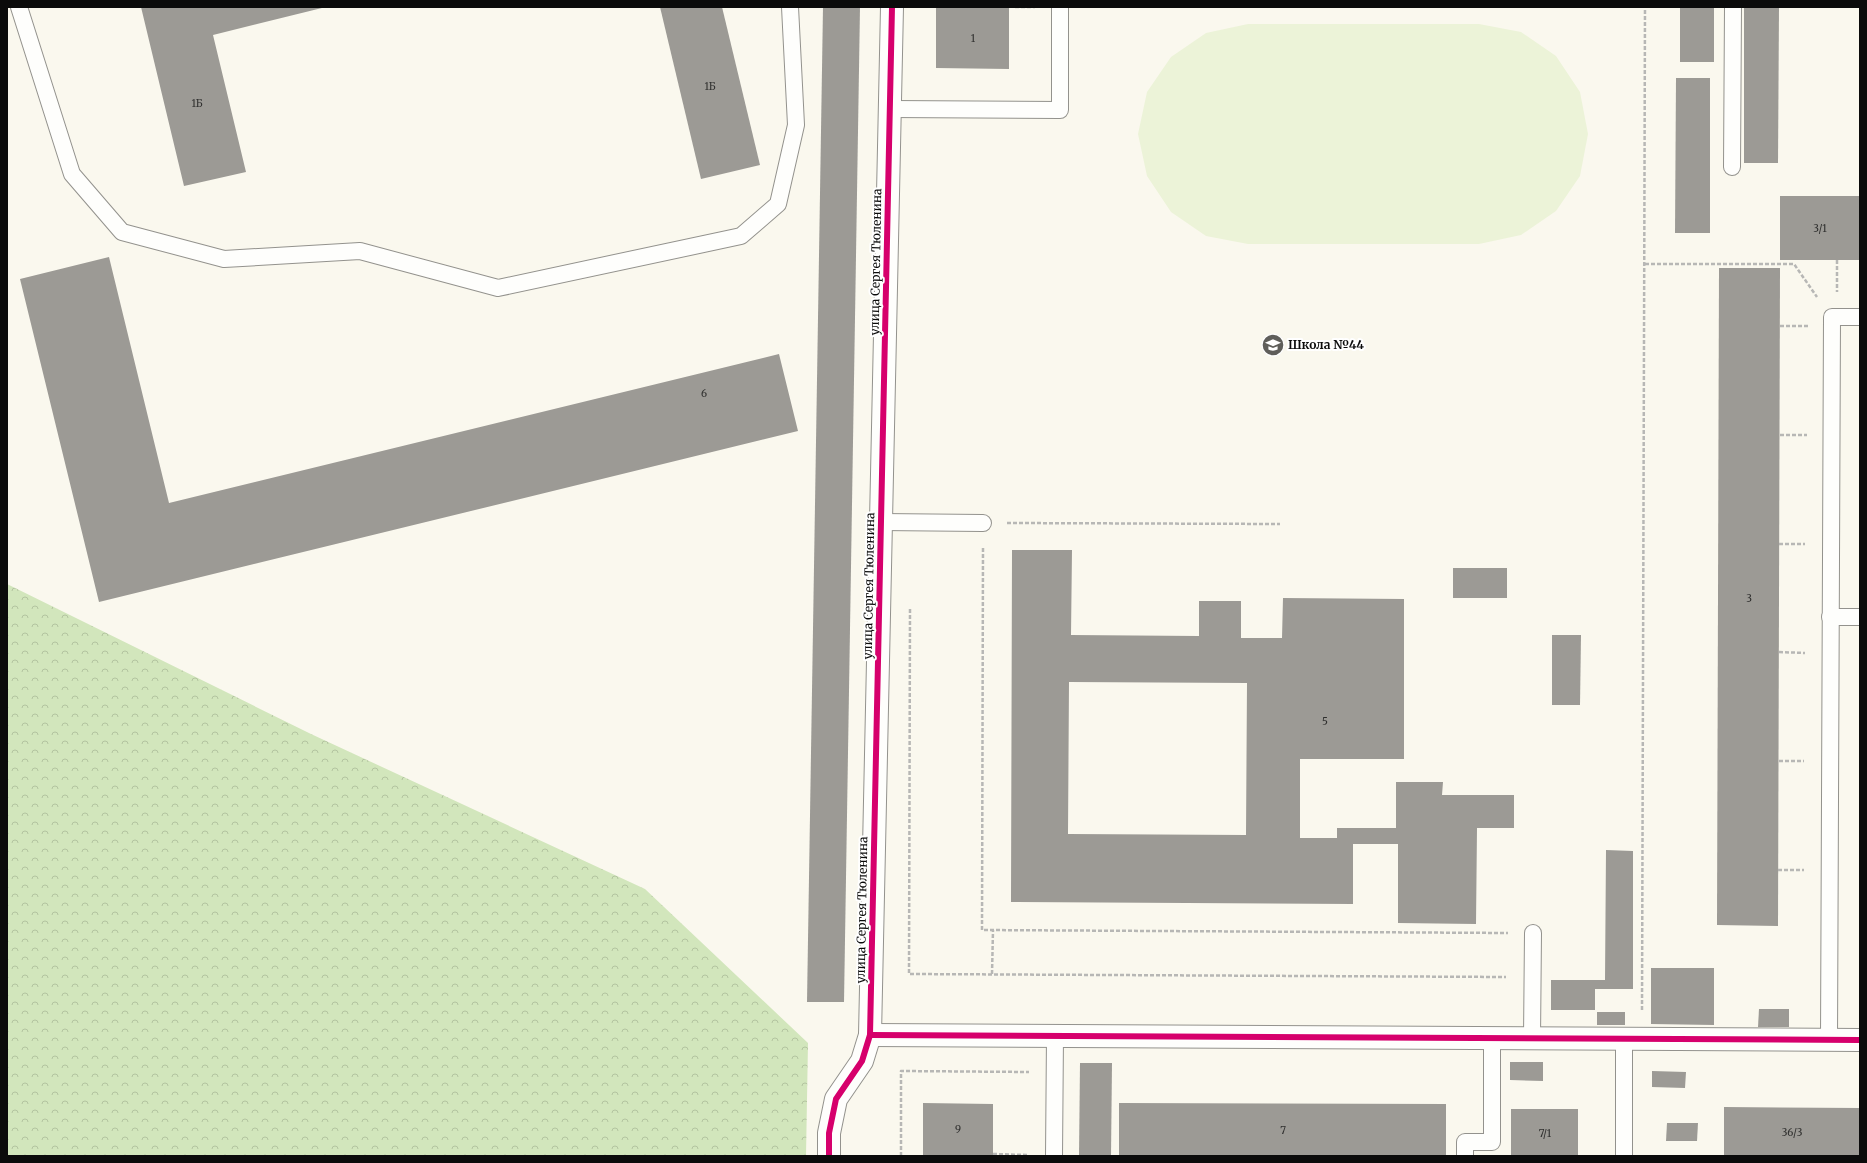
<svg xmlns="http://www.w3.org/2000/svg" width="1867" height="1163" viewBox="0 0 1867 1163" font-family="Merriweather,serif">
<defs>
<pattern id="forest-crowns" width="20" height="18" patternUnits="userSpaceOnUse"><rect width="20" height="18" fill="#d2e6bc"/><path d="M2 6a3 3 0 1 1 6 0M12 15a3 3 0 1 1 6 0" fill="none" stroke="#b3c4a0"/></pattern>
</defs>
<rect width="100%" height="100%" fill="#faf8ee"/>
<polygon fill="url(#forest-crowns)" points="7,584 311,734 645,889 808,1043 806,1156 7,1156"/>
<polygon fill="#ecf3d8" points="1248,24 1479,24 1521,32 1556,56 1580,92 1588,134 1580,176 1556,211 1521,235 1479,244 1248,244 1206,236 1171,212 1147,176 1138,134 1147,92 1171,57 1206,33"/>
<g fill="#9c9a95" fill-rule="evenodd">
<polygon points="141,7 326,7 213,35 246,172 184,186"/>
<polygon points="660,7 722,7 760,165 701,179"/>
<polygon points="823,7 860,7 844,1002 807,1002"/>
<polygon points="936,7 1009,7 1009,69 936,68"/>
<rect x="1680" y="7" width="34" height="55"/>
<polygon points="1744,7 1779,7 1778,163 1744,163"/>
<polygon points="1676,78 1710,78 1710,233 1675,233"/>
<rect x="1780" y="196" width="80" height="64"/>
<polygon points="109,257 169,503 779,354 798,431 99,602 20,279"/>
<polygon points="1719,268 1780,268 1778,926 1717,925"/>
<path d="M1012,550H1072L1071,635L1199,636V601H1241V638H1282L1283,598L1404,599V759H1300V838H1337V828H1396V782H1443L1442,795H1514V828H1477L1476,924L1398,923V844H1353V904L1011,902ZM1069,682L1247,683L1246,835L1068,834Z"/>
<rect x="1453" y="568" width="54" height="30"/>
<polygon points="1552,635 1581,635 1580,705 1552,705"/>
<polygon points="1606,850 1633,851 1633,989 1595,989 1595,1010 1551,1010 1551,980 1605,980"/>
<polygon points="1651,968 1714,968 1714,1025 1651,1024"/>
<polygon points="1759,1009 1789,1009 1789,1027 1758,1027"/>
<rect x="1597" y="1012" width="28" height="13"/>
<polygon points="1510,1062 1543,1062 1543,1081 1510,1080"/>
<polygon points="1080,1063 1112,1063 1111,1156 1079,1156"/>
<polygon points="1652,1071 1686,1072 1685,1088 1652,1087"/>
<polygon points="923,1103 993,1104 993,1156 923,1156"/>
<polygon points="1119,1103 1446,1104 1446,1156 1119,1156"/>
<polygon points="1724,1107 1860,1108 1860,1156 1724,1156"/>
<rect x="1511" y="1109" width="67" height="47"/>
<polygon points="1667,1123 1698,1123 1697,1141 1666,1141"/>
</g>
<g fill="none" stroke-linecap="round" stroke-linejoin="round">
<g stroke="#93928d" stroke-width="18">
<g id="lane">
<polyline points="19,7 72,174 122,232 224,259 360,251 498,288 741,236 778,204 796,125 790,7"/>
<polyline points="891,109 1060,110 1060,7"/>
<polyline points="1732,167 1733,7"/>
<polyline points="881,522 983,523"/>
<polyline points="1830,617 1860,617"/>
<polyline points="1532,1038 1533,933"/>
<polyline points="1624,1039 1624,1156"/>
<polyline points="1829,1040 1832,317 1860,317"/>
<polyline points="1054,1156 1055,1036"/>
<polyline points="1465,1156 1465,1142 1492,1142 1492,1038"/>
</g>
</g>
<g stroke="#93928d" stroke-width="24">
<g id="street">
<polyline points="870,1035 1860,1040"/>
<polyline points="829,1156 829,1133 836,1099 862,1061 870,1035 892,7"/>
</g>
</g>
<g stroke="#b7b7b5" stroke-width="2.5" stroke-dasharray="4 2" stroke-linecap="butt">
<polyline points="1015,7 1035,7"/>
<polyline points="1837,260 1837,292"/>
<polyline points="1645,264 1794,264 1817,297"/>
<polyline points="1780,326 1808,326"/>
<polyline points="1780,435 1807,435"/>
<polyline points="1007,523 1280,524"/>
<polyline points="1779,544 1805,544"/>
<polyline points="983,548 982,930 1508,933"/>
<polyline points="910,609 909,974 1506,977"/>
<polyline points="1779,652 1805,653"/>
<polyline points="1779,761 1804,761"/>
<polyline points="1778,870 1804,870"/>
<polyline points="992,974 993,930"/>
<polyline points="1642,1010 1645,7"/>
<polyline points="993,1154 1028,1155"/>
<polyline points="901,1156 901,1071 1029,1072"/>
</g>
<use href="#lane" stroke="#fefefc" stroke-width="16"/>
<use href="#street" stroke="#fefefc" stroke-width="22"/>
<g stroke="#fff" stroke-width="8">
<g id="cycleway">
<polyline points="870,1035 1860,1040"/>
<polyline points="829,1156 829,1133 836,1099 862,1061 870,1035 892,7"/>
</g>
</g>
<use href="#cycleway" stroke="#d6006c" stroke-width="6"/>
</g>
<defs>
<g id="school-disc" transform="scale(1.15)"><circle r="9.5" fill="#5f5e5a" stroke="#fff"/><path d="M0-5L7-2L0 1L-7-2ZM-4 1L0 2.5L4 1V4Q0 6-4 4Z" fill="#fff"/></g>
</defs>
<g fill-rule="evenodd">
<use href="#school-disc" x="1273" y="345"/>
</g>
<g text-anchor="middle" stroke-width="4" stroke-linejoin="round" paint-order="stroke">
<g font-size="10" fill="#2f2f2e">
<text x="973" y="42">1</text>
<text x="710" y="90">1Б</text>
<text x="197" y="107">1Б</text>
<text x="1820" y="232">3/1</text>
<text x="704" y="397">6</text>
<text x="1749" y="602">3</text>
<text x="1325" y="725">5</text>
<text x="958" y="1133">9</text>
<text x="1283" y="1134">7</text>
<text x="1792" y="1136">36/3</text>
<text x="1545" y="1137">7/1</text>
</g>
<g font-size="12" fill="#0b0b0b" stroke="#fff">
<text transform="translate(876 262) rotate(-89)" y="4">улица Сергея Тюленина</text>
<text transform="translate(869 586) rotate(-89)" y="4">улица Сергея Тюленина</text>
<text transform="translate(862 910) rotate(-89)" y="4">улица Сергея Тюленина</text>
</g>
<g font-size="12" font-weight="bold" fill="#0b0b0b" stroke="#fff" text-anchor="start">
<text x="1288" y="349">Школа №44</text>
</g>
</g>
<rect width="1867" height="1163" fill="none" stroke="#0b0b0b" stroke-width="16"/>
</svg>
